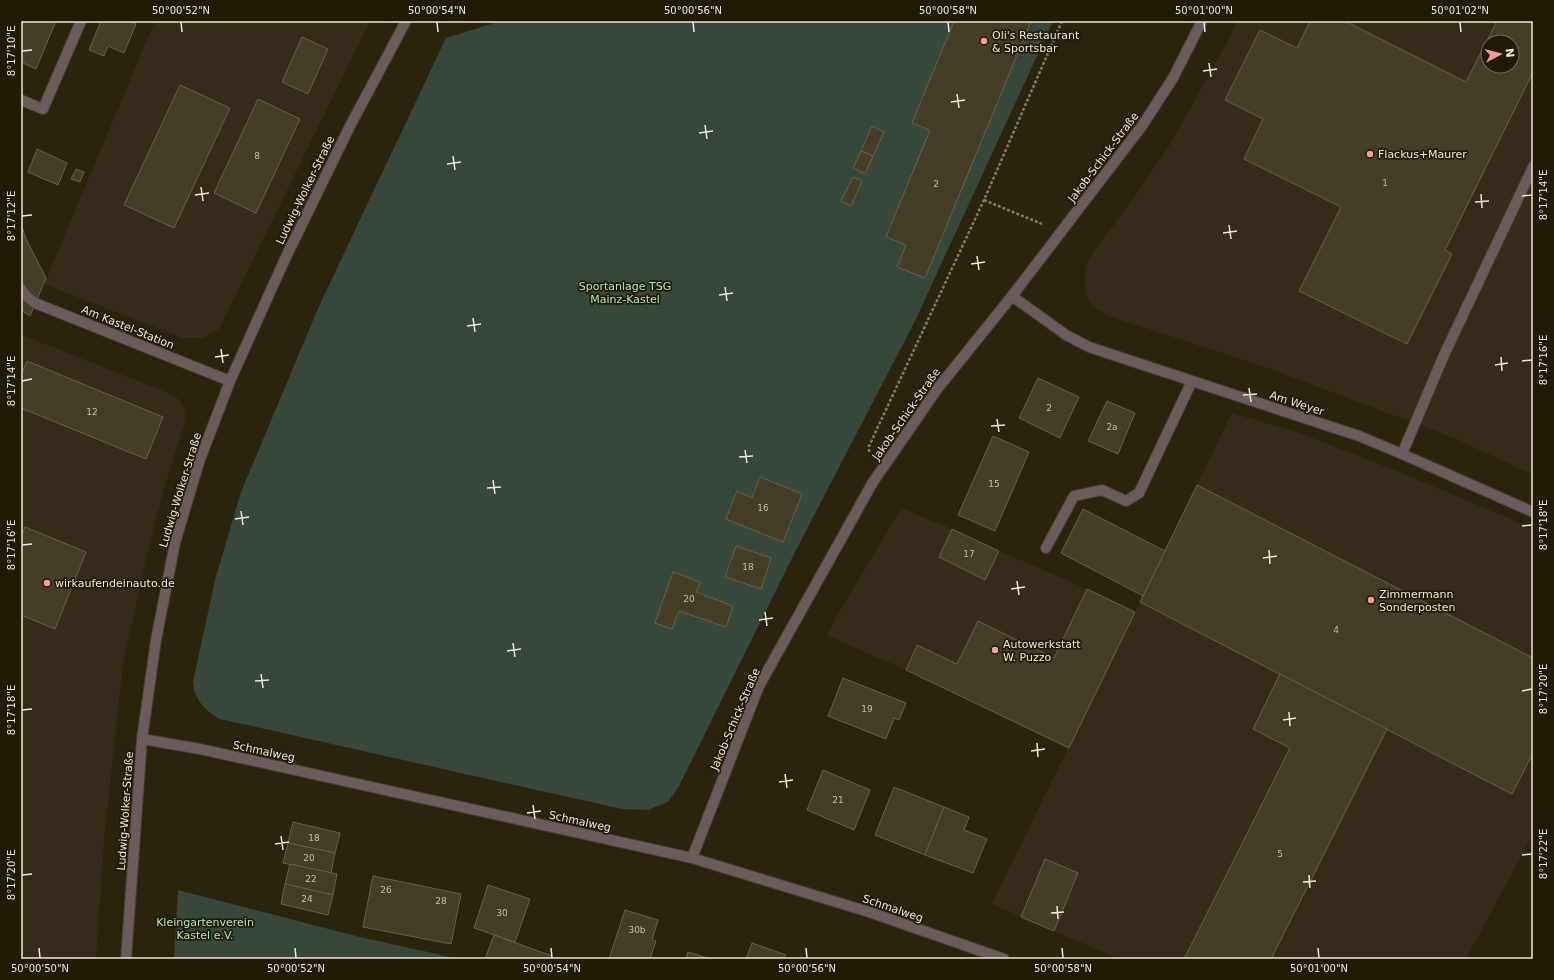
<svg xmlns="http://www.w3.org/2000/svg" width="1554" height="980" viewBox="0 0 1554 980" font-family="'DejaVu Sans',sans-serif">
<rect width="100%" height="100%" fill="#2b240d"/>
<g fill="#362a1b" fill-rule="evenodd">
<polygon points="155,21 370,21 223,321 218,330 202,338 183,338 44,284"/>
<path d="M1237,21H1533V475L1454,438L1271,369L1109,316L1094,307L1085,293L1084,277L1088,261L1101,241L1122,215L1169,146L1228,41ZM1488,42H1512V66H1488Z"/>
<polygon points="22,335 171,394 178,399 183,406 185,413 185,420 156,517 123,663 104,841 96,959 21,959 21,337"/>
<polygon points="1232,413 1297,432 1402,473 1508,518 1533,530 1533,834 1466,959 1119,959 992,904 1068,748 906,670 826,635 901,508 952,529 999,551 1087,589 1135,612"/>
</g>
<g fill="#38473b">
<path d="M501,21H1053L915,321L794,554L678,788L668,802L648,810L622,809L220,719C205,711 194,699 193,682L215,580L241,492L320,304L446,38Z"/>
<polygon points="178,890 360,937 459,959 174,959"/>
</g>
<g fill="#453e27" stroke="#686148" fill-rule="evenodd">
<polygon points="21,21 56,21 36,69 21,62"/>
<polygon points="101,21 129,21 136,24 124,53 108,46 104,56 89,50"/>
<polygon points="954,21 1031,21 925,278 897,267 906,245 886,237 930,130 912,123"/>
<path d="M1310,21H1345L1466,82L1497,21H1533V72L1445,250L1452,254L1407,344L1299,291L1341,207L1244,159L1263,119L1225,100L1260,30L1297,48ZM1488,42H1512V66H1488Z"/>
<polygon points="302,37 328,49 308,94 282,82"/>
<polygon points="180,85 230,108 174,228 124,205"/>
<polygon points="258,99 300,119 256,213 214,193"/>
<polygon points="872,126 884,132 873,156 861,151"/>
<polygon points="37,149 67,163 58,185 28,172"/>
<polygon points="861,151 873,156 865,174 853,168"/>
<polygon points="76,169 84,172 80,182 71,179"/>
<polygon points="853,177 862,181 851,206 841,201"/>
<polygon points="21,224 26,239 46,278 30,316 21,310"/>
<polygon points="27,361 163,417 146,459 21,408 21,375"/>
<polygon points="1038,378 1079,397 1060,438 1019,418"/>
<polygon points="1107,401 1135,413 1118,454 1088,441"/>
<polygon points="993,436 1029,452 995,531 958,515"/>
<polygon points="760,477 802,494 783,542 726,519 737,491 752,498"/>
<polygon points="1197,485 1533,658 1533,753 1512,794 1140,602"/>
<polygon points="1083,509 1165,551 1143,596 1061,553"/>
<polygon points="25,527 86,552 55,629 21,615 21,537"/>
<polygon points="952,529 999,551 985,580 939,557"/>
<polygon points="736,546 771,558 761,589 725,577"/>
<polygon points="673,572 700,582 696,592 733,606 726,627 679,611 672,629 655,623"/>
<polygon points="1087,589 1135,612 1069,748 906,670 917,645 957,664 978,621 1054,658"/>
<polygon points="1280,674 1387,729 1271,959 1184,959 1290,748 1253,729"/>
<polygon points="843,678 906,703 899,720 894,718 886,739 828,716"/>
<polygon points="823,770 870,790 854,830 807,810"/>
<polygon points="894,787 944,807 925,855 875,835"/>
<polygon points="944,807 969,817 964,830 987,839 973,873 925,855"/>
<polygon points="293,822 340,833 335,853 288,843"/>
<polygon points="288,843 335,853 331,873 283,863"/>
<polygon points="1045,859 1078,873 1054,931 1021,917"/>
<polygon points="290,864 337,874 333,895 285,884"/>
<polygon points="373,876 461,894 451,944 363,927"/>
<polygon points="285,884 333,895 328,915 281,904"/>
<polygon points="488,885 530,899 515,942 474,928"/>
<polygon points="625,910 658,920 652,940 656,941 650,959 647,958 646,959 609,959"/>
<polygon points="494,935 552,956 551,959 485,959"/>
<polygon points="752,943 786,955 784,959 746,959"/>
<polygon points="688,952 711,959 686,959"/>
</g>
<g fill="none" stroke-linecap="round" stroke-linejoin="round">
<g stroke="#463f2a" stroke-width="12">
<g id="service">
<polyline points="21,100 43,109 81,21"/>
<polyline points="21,289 26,296 35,303 230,381"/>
<polyline points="1402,454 1444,355 1533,167"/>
<polyline points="1046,548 1074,496 1102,490 1126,501 1139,493 1192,381"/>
</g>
</g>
<g stroke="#463f2a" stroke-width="12">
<g id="minor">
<polyline points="1012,296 1066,335 1089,347 1359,436 1402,454 1533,512"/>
<polyline points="142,739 200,749 692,858 869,912 1004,959"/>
<polyline points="692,858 759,686 873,482 938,388 1012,296 1142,126 1173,78 1202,21"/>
<polyline points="126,959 142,739 156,640 175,543 199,462 230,381 285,259 350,126 406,21"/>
</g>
</g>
<g stroke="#807a67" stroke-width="2.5" stroke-dasharray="3 2" stroke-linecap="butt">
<polyline points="984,200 1042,224"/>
<polyline points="869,452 869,446 984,200 1062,21"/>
</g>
<use href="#service" stroke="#6b5b5c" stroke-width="10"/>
<use href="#minor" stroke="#6b5b5c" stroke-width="10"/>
</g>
<path fill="none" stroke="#ece8da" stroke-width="1.5" d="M181,22L182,32M437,22L438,32M693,22L694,32M948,22L949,32M1204,22L1205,32M1460,22L1461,32M22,51L32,50M1209,63L1211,77M1203,71L1217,69M957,94L959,108M951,102L965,100M705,125L707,139M699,133L713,131M453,156L455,170M447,164L461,162M201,187L203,201M1481,194L1482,208M195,195L209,193M1522,196L1532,195M1475,202L1489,201M22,216L32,215M1229,225L1231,239M1223,233L1237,231M977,256L979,270M971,264L985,262M725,287L727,301M719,295L733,293M473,318L475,332M467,326L481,324M221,349L223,363M215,357L229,355M1501,357L1502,371M1522,361L1532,360M1495,365L1508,363M22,381L32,379M1249,388L1251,402M1243,395L1257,394M997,419L999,432M991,426L1005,425M745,450L747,463M739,457L753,456M493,480L495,494M487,488L501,487M241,511L243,525M235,519L249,517M1522,526L1532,525M22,545L32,544M1269,550L1270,564M1263,558L1277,556M1017,581L1019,595M1011,589L1025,587M765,612L767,626M759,620L773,618M513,643L515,657M507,651L521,649M261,674L263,688M255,681L269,680M1522,691L1532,689M22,710L32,709M1289,712L1290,726M1283,720L1296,718M1037,743L1038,757M1031,751L1045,749M785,774L787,788M779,782L793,780M533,805L535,819M527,813L541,811M281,836L283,850M275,844L289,842M1522,855L1532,854M22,875L32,874M1309,875L1310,888M1303,882L1316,881M1057,906L1058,919M1051,913L1064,912M39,948L40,958M295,948L296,958M551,948L552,958M806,948L807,958M1062,948L1063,958M1318,948L1319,958"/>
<g fill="#f49aa4" stroke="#211b04" stroke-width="1.5">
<circle cx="984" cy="41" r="4"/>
<circle cx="1370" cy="154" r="4"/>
<circle cx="47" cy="583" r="4"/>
<circle cx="1371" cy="600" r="4"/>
<circle cx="995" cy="650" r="4"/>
</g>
<g text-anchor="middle" stroke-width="3.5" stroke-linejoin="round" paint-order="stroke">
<g font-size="9" fill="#c2bead">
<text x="257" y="159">8</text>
<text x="1385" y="186">1</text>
<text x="936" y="187">2</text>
<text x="1049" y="411">2</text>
<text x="92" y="415">12</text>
<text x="1112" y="430">2a</text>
<text x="994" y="487">15</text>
<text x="763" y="511">16</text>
<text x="969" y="557">17</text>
<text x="748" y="570">18</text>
<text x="689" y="602">20</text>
<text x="1336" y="633">4</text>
<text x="867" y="712">19</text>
<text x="838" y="803">21</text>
<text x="314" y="841">18</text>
<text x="1280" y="857">5</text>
<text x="309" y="861">20</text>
<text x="311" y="882">22</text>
<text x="386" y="893">26</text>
<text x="307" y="902">24</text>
<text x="441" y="904">28</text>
<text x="502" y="916">30</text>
<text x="637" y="933">30b</text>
</g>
<g font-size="11" fill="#ece8da" stroke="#211b04" text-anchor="start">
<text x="992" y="39">Oli's Restaurant<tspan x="992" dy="13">&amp; Sportsbar</tspan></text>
<text x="1378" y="158">Flackus+Maurer</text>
<text x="55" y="587">wirkaufendeinauto.de</text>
<text x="1379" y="598">Zimmermann<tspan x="1379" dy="13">Sonderposten</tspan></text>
<text x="1003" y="648">Autowerkstatt<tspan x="1003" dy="13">W. Puzzo</tspan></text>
</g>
<g font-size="11" fill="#ece8da" stroke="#211b04">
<text transform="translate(1103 157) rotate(-53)" y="4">Jakob-Schick-Straße</text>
<text transform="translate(305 190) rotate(-64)" y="4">Ludwig-Wolker-Straße</text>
<text transform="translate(128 327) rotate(22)" y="4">Am Kastel-Station</text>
<text transform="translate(1297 403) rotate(18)" y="4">Am Weyer</text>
<text transform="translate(906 414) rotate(-55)" y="4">Jakob-Schick-Straße</text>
<text transform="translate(180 490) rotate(-73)" y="4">Ludwig-Wolker-Straße</text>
<text transform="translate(735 719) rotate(-67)" y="4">Jakob-Schick-Straße</text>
<text transform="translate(264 751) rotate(12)" y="4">Schmalweg</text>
<text transform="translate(125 811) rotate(-86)" y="4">Ludwig-Wolker-Straße</text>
<text transform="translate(580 821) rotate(12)" y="4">Schmalweg</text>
<text transform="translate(893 908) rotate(19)" y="4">Schmalweg</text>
</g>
<g font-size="11" fill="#b0e4bc" stroke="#211b04">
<text x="625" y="290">Sportanlage TSG<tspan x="625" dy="13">Mainz-Kastel</tspan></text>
<text x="205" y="926">Kleingartenverein<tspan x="205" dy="13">Kastel e.V.</tspan></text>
</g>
</g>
<rect width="1554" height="980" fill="none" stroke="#211b04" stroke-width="44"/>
<g transform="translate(1500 54) rotate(83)"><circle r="19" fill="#211b04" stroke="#726d5a"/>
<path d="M0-3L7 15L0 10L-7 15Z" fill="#f49aa4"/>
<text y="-6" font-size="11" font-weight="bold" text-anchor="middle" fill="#ece8da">N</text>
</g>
<rect x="22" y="22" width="1510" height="936" fill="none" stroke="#ece8da" stroke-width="1.5"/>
<g font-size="10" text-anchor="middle" fill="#ece8da">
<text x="181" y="14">50°00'52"N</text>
<text x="437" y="14">50°00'54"N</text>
<text x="693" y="14">50°00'56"N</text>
<text x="948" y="14">50°00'58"N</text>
<text x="1204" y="14">50°01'00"N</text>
<text x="1460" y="14">50°01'02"N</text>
<text transform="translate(11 51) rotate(-90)" y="4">8°17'10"E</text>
<text transform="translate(1543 195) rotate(-90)" y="4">8°17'14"E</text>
<text transform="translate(11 216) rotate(-90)" y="4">8°17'12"E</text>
<text transform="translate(1543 360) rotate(-90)" y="4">8°17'16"E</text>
<text transform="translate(11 381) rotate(-90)" y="4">8°17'14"E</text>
<text transform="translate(1543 525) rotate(-90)" y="4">8°17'18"E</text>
<text transform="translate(11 545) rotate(-90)" y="4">8°17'16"E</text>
<text transform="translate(1543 689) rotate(-90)" y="4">8°17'20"E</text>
<text transform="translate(11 710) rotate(-90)" y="4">8°17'18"E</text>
<text transform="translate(1543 854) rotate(-90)" y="4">8°17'22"E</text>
<text transform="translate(11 875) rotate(-90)" y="4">8°17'20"E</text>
<text x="40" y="972">50°00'50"N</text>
<text x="296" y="972">50°00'52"N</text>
<text x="552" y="972">50°00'54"N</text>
<text x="807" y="972">50°00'56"N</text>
<text x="1063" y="972">50°00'58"N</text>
<text x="1319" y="972">50°01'00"N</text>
</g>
</svg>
